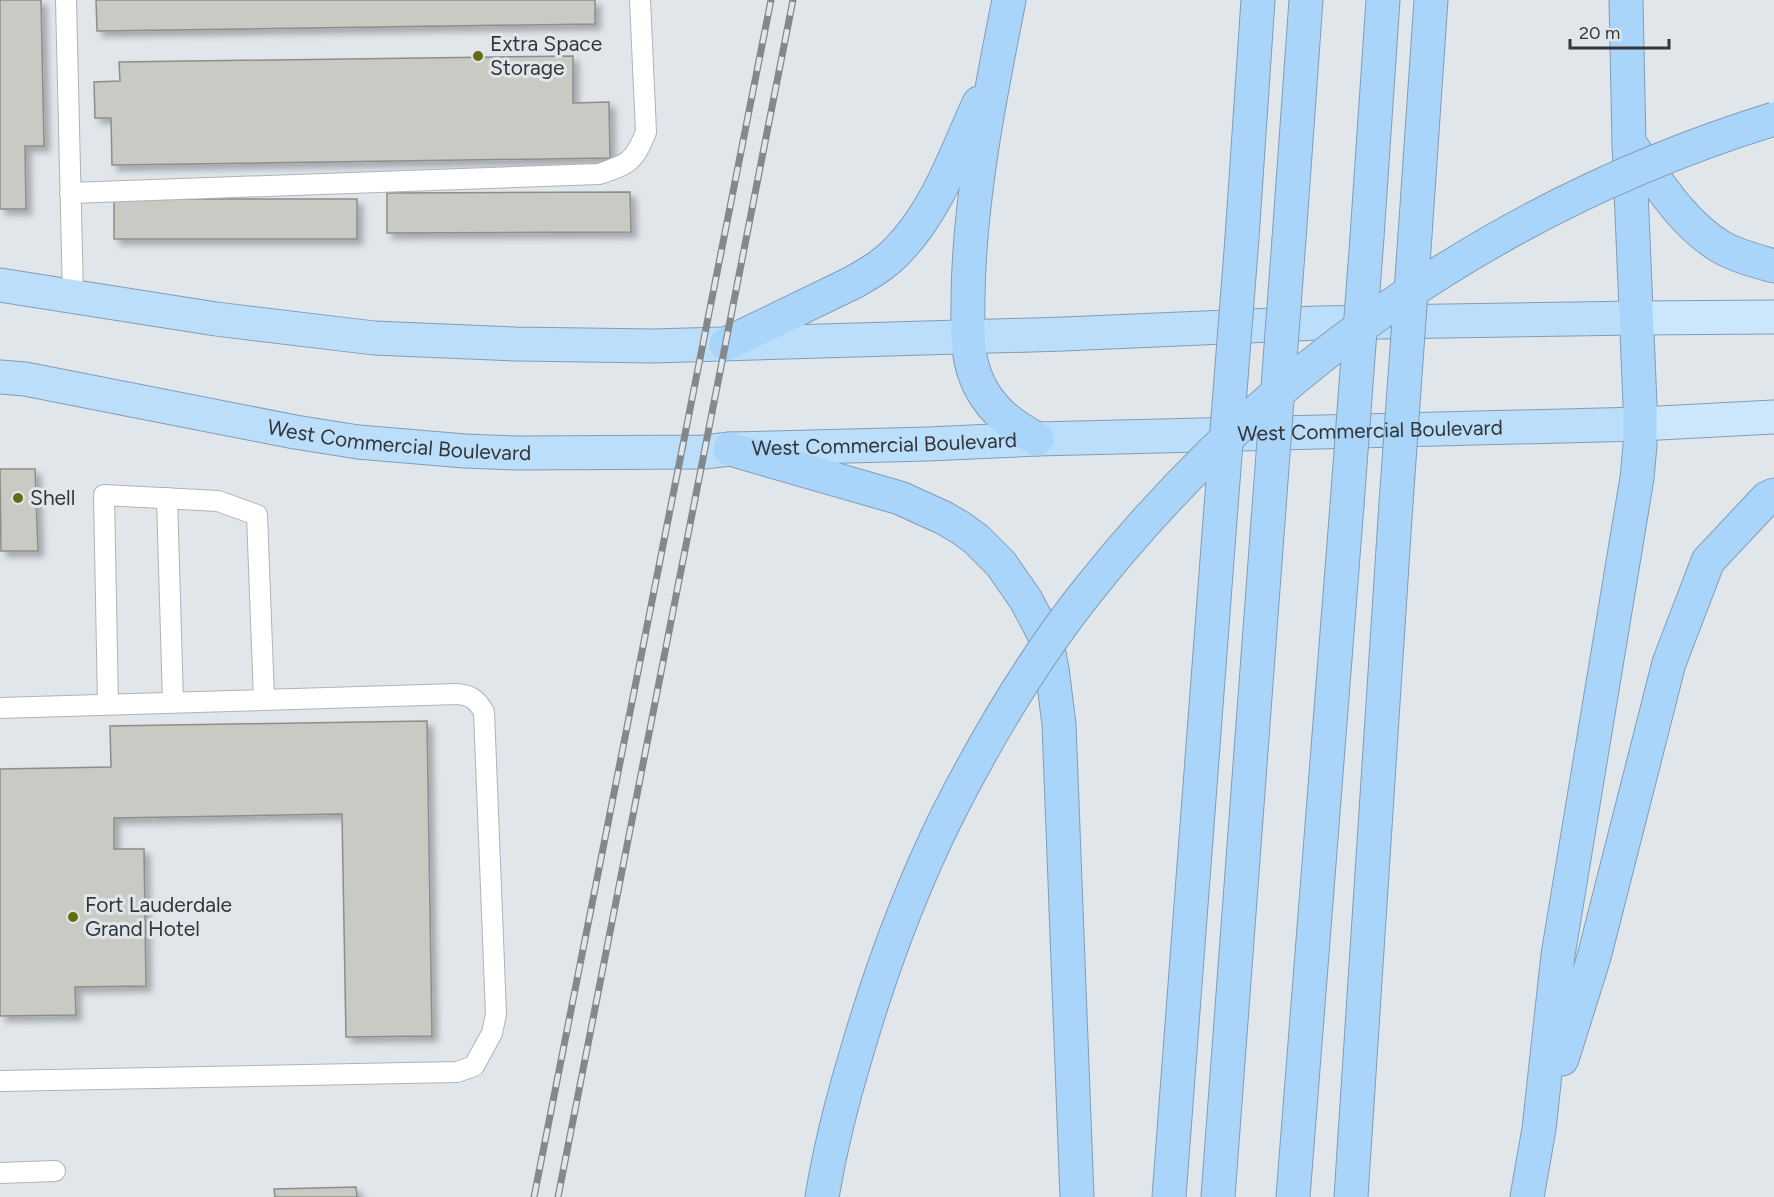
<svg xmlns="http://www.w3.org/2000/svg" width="1774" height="1197" viewBox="0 0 1774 1197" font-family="Figtree,sans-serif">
<defs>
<filter id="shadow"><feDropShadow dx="5.5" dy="5.5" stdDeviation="3" flood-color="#0004"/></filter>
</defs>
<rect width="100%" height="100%" fill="#e1e6eb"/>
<g fill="#c9cac4" stroke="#8d8e88" stroke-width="1.5" filter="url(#shadow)">
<polygon points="0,0 41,0 44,146 25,146 26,209 0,209"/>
<polygon points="96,0 595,0 595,24 97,31"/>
<polygon points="573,56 573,103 609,102 610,158 112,165 111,118 95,118 94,82 120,81 119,62"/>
<polygon points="630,192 631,232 387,233 387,193"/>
<rect x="114" y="199" width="243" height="40"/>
<polygon points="0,469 35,469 38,551 1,551"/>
<polygon points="427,721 432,1036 346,1037 342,814 114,818 114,849 144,849 146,986 75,987 76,1015 0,1016 0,769 111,767 110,726"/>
<polygon points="356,1187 357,1197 275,1197 274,1189"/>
</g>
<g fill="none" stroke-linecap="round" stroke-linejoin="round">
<g stroke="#aeb3b8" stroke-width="22">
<g id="service">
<polyline points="66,0 73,296"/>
<path d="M70,193L599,174C629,164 634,162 646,132L640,0"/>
<polyline points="167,498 173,702"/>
<polyline points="108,704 104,495 218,501 257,515 264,699"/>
<path d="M0,708L457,694C471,695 477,700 484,712L496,1014L492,1033L474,1066L457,1072L0,1081"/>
<polyline points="0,1173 55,1171"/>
</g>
</g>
<g stroke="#819db6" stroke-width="35">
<g id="primary">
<polyline points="1636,318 1774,317"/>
<polyline points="1640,424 1774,417"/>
</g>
</g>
<g stroke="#819db6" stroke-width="35">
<g id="trunk">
<polyline points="0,285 216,319 374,338 516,344 654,346 1064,334 1319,323 1636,318"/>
<path id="s1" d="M0,377L25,379L295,432L358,442L465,451L517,453L704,452L730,449L928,444L1037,439L1640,424"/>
</g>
</g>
<g stroke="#819db6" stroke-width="35">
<g id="motorway">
<path d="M1009,0C990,96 969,200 968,298C968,324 966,350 975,375C986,406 1009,424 1037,439"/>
<path d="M1629,143C1656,179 1681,223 1721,247C1737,256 1756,261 1774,266"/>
<polyline points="1415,235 1431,0"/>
<polyline points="1367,237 1383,0"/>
<polyline points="1242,238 1258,0"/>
<polyline points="1289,239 1306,0"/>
<path d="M726,344L852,283C868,274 884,265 897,251C937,211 956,153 979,103"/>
<polyline points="730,449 900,498 944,518 961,528 976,539 1001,564 1026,600 1046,638 1052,669 1059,724 1077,1197"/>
<polyline points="1562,1059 1594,957 1669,663 1708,561 1767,498 1774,495"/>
<path d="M822,1197C830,1149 842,1101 856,1055C880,972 909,893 947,816"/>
<polyline points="1169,1197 1221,507"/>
<polyline points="1218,1197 1269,508"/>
<polyline points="1293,1197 1347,505"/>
<polyline points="1351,1197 1396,503"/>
<polyline points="1527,1197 1539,1129 1558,955 1637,478 1640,445 1640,404 1629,143 1626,0"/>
</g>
</g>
<use href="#service" stroke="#fff" stroke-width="20"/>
<use href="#primary" stroke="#cce6fc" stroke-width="33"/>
<use href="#trunk" stroke="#bbdefb" stroke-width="33"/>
<use href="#motorway" stroke="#aad5fa" stroke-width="33"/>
<g stroke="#85888b" stroke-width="7">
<g id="rail">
<polyline points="534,1197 771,0"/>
<polyline points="558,1197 793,0"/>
</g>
</g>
<use href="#rail" stroke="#e1e6eb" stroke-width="4.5" stroke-dasharray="14" stroke-linecap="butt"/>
<g stroke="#819db6" stroke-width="35" stroke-linecap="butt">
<g id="motorway-bridge">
<polyline points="1396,503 1415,235"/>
<polyline points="1347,505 1367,237"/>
<polyline points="1221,507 1242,238"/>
<polyline points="1269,508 1289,239"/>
<path d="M947,816C987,737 1033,659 1089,589C1266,366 1502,203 1774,119"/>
</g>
</g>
<use href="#motorway-bridge" stroke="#aad5fa" stroke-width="33"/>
</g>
<g fill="#656b0f" stroke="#e1e6eb" stroke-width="2">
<circle cx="478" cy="56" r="6"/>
<circle cx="18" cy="498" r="6"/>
<circle cx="73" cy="917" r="6"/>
</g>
<g text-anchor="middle" stroke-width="6" stroke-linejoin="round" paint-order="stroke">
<g font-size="21" fill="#343638" stroke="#e1e6eb" text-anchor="start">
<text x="490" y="51">Extra Space<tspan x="490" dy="24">Storage</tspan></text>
<text x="30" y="505">Shell</text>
<text x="85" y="912">Fort Lauderdale<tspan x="85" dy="24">Grand Hotel</tspan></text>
</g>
<g font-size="21" fill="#343638" stroke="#e1e6eb">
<text dy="7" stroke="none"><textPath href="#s1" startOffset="1377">West Commercial Boulevard</textPath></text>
<text dy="7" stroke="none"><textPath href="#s1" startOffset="405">West Commercial Boulevard</textPath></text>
<text dy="7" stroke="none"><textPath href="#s1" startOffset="891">West Commercial Boulevard</textPath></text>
</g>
</g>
<path d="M1570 39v9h99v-9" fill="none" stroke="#343638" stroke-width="3"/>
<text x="1579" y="39" font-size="18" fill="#343638" stroke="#e1e6eb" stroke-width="4.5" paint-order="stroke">20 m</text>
</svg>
